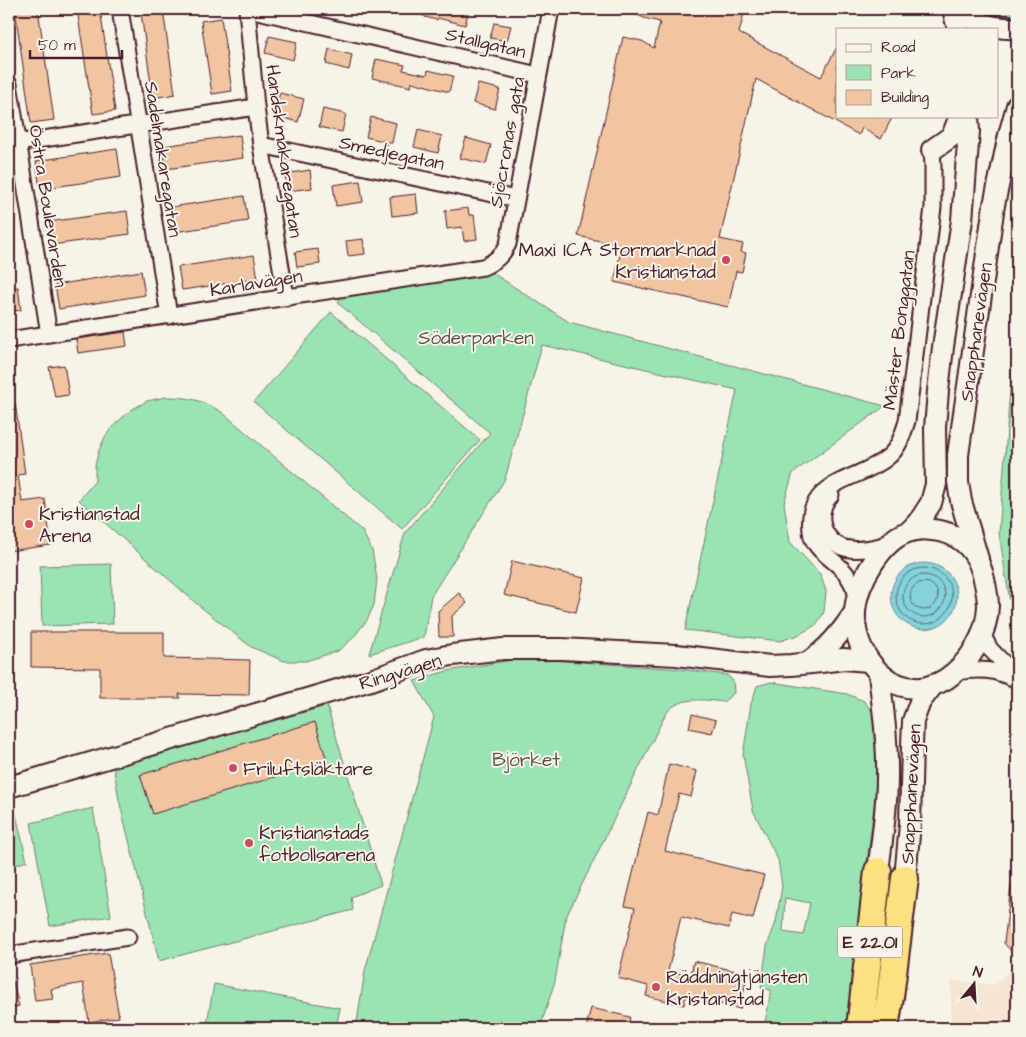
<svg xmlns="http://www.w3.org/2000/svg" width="1026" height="1037" viewBox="0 0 1026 1037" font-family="'Architects Daughter',sans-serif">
<rect width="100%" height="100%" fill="#f7f3e8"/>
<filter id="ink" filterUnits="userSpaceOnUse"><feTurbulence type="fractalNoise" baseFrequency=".02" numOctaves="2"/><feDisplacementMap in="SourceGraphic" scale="10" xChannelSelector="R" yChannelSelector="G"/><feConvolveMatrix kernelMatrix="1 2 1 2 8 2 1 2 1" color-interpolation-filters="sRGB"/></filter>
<g filter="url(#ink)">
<polygon fill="#f5e5d3" points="1012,968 1017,970 1017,1028 951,1028 951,980 994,985"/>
<g fill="#9ae3b3" stroke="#72816f" fill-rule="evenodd">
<polygon points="971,9 1017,9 1017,19 997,19"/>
<polygon points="483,267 569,322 885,406 793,473 784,503 790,542 820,574 826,591 824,612 816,625 798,635 780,641 685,630 737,390 542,345 505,479 431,596 424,637 369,654 405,533 490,433 338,303 343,289"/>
<polygon points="331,312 480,440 402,529 254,402"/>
<polygon points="1017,312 1017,641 1016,640 999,533 1010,390"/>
<path d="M166,397C191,397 202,400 223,413L362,531L372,550L377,579L374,605L367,620L353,638L338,651L306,661H284L251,647L197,604L79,500L95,481V465L99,450L105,437L112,427L131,410L147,401Z"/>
<polygon points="111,564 113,624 42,626 40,566"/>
<path d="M524,658L679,669L727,675L733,681L734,693L723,702C708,700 687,697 674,706C670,708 668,712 665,715L566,917L555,981L540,1028H356L365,971L434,717L414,681L447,671Z"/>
<path d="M771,682L847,694L864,701L873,713L879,767L846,1028H764L771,990L761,988L767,946L776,922L782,886L778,860L753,810L743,755L751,704L757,686ZM785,898L810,903L803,935L783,932Z"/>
<polygon points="327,706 381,885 351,897 353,910 159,961 119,800 113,764"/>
<polygon points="12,798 27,861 9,867 9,799"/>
<polygon points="93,808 111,916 50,926 31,823"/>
<polygon points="214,984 340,1008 336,1028 206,1028"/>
</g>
<circle fill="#82d3da" stroke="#6c8b94" cx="924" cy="596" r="33"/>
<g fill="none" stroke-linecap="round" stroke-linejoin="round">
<g stroke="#606771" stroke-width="1">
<circle cx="924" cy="596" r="28"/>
<circle cx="924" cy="596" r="21"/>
<circle cx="924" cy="596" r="14"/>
</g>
</g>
<g fill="#f1c5a1" stroke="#4a1f2b">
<polygon points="15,9 38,9 54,120 31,123"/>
<polygon points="77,9 100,9 115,111 93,114"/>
<polygon points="413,9 469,9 465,25 438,18 437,20 425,17 425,16 413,13"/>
<polygon points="625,9 745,9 739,33 821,77 837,47 837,116 893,116 881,139 862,128 859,135 756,79 720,239 743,244 741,252 746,253 742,272 736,271 728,307 614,282 622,246 578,236 623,37 642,41 654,48 660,22 644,18"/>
<polygon points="163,10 175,94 153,98 141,13"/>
<polygon points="221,18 232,91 212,94 201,21"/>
<polygon points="494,23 511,26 507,41 490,38"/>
<polygon points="269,36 297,42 293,60 265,53"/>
<polygon points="329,49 352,55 349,70 326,64"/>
<polygon points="376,59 405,65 403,70 427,75 428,70 453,76 449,92 412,82 411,87 372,78"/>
<polygon points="478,84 500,89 495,109 473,103"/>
<polygon points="280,93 304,99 298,122 273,115"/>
<polygon points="323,109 346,114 342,132 319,127"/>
<polygon points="371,117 396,123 392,143 366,137"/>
<polygon points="418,130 442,136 438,153 414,147"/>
<polygon points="240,135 243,158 166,169 163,146"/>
<polygon points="466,138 491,145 486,164 460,158"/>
<polygon points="117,149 121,177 40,189 36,161"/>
<polygon points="310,170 312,188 287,191 285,174"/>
<polygon points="360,181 363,202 336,206 333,185"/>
<polygon points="416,194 418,213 392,216 390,197"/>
<polygon points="244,196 248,221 174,232 171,207"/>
<polygon points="468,208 469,215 474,215 477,239 464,241 462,227 447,229 445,211"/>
<polygon points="127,211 130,234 52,245 48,222"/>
<polygon points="363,239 365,254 348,256 346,241"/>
<polygon points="318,249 320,264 297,267 295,252"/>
<polygon points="254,255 258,279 182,290 178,267"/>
<polygon points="141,271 145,295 59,309 55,285"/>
<polygon points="18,287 21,310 9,312 9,288"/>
<polygon points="125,332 127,346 78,353 76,339"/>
<polygon points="64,365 69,395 55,397 49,367"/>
<polygon points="9,402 15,402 25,474 18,475 22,502 45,499 51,545 9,551"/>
<polygon points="512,561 584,578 576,612 504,595"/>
<polygon points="459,593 467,603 452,616 453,637 439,637 438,611"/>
<polygon points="31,632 164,632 164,658 250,660 249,695 179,694 180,698 100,698 100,668 31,667"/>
<polygon points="692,714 716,720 712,733 689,728"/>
<polygon points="315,722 327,761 153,814 140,775"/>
<polygon points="669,764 697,771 691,797 679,794 665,851 764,875 753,919 732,914 729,928 681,917 668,971 690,976 694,961 740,972 738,980 746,982 740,1009 686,995 684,1005 646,996 648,986 618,978 635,908 625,906 648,812 658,815"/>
<polygon points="1011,885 1017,886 1017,958 1004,943"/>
<polygon points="108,953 119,1017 89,1022 83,983 51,989 53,999 35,1001 30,965"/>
<polygon points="12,978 19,1006 9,1009 9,979"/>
<polygon points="591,1008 630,1017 628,1028 586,1028"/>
</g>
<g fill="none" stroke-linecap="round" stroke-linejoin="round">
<g stroke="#4a1f2b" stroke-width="19">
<g id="street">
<polyline points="120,9 169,316"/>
<polyline points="247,9 256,107 261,145 286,298"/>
<polyline points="249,9 538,75"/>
<polyline points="9,84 49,334"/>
<polyline points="10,144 256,107"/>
<polyline points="261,145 516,199"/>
<path d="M9,340L483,267C495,262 503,255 508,244L551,9"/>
<path d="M831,495C828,499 824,503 823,509C818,527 830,547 850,549C863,551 876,547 889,544"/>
<path d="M858,596C854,587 850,577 843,570C833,559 817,551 812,537C810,528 810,519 812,510C823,478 865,477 888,457C899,448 903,434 907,421L933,207V166L932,150"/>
<polyline points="982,634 990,649 1017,677"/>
<path d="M955,672C981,668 994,669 1017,680"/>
<polyline points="9,955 128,937"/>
</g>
</g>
<g stroke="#4a1f2b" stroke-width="24">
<g id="secondary">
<polyline points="953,9 958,29"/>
<path d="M960,9C975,24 996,29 1017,28"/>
<polyline points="932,150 952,136 960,116"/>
<path d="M922,529C932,530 943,530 952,535C970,543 980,561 984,579C986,588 988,597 988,606C987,635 970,663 946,679C936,685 925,689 914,688C877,685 853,647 855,611C857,583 882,538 911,531C914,530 919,530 922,529Z"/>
<polyline points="910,531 920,520 931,503 936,484 935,428 938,391 943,347 962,220 969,131 968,116"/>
<polyline points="978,559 961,501 958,482 958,455 994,205 1009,135 1017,106"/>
<path d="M807,663C828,649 841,633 855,612"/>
<polyline points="9,787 371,680 426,660 452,655 503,649 562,649 676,655 770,666 791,665 821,662 843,659 869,661"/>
<path d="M878,871C882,840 887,809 887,778C888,743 883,709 879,674"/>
<polyline points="905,878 910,824 912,745 913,721 920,702 933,685"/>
</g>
</g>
<g stroke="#4a1f2b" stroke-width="30">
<g id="highway">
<polyline points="860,1028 878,871"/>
<polyline points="885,1028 890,997 905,878"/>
</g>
</g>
<use href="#street" stroke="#f7f3e8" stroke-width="15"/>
<use href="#secondary" stroke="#f7f3e8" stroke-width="20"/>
<use href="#highway" stroke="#fde080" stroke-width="26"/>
</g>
</g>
<g fill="#d1495b" stroke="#f7f3e8" stroke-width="2">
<circle cx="726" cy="260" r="5"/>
<circle cx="29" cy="524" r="5"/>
<circle cx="233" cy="768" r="5"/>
<circle cx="249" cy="843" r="5"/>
<circle cx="656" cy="987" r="5"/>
</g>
<g text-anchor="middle" stroke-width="4" stroke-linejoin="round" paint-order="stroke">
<rect fill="#f7f3e8" stroke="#7e5f64" stroke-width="1" x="837.5" y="926.5" width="65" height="31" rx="4"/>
<g font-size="18" font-weight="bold" fill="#4a1f2b">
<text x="870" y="948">E 22.01</text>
</g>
<g font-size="19" fill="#4a1f2b" stroke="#f7f3e8">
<text transform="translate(486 42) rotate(13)" y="7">Stallgatan</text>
<text transform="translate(506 142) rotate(-80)" y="7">Sjöcronas gata</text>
<text transform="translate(285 151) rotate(82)" y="7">Handskmakaregatan</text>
<text transform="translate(392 152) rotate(12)" y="7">Smedjegatan</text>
<text transform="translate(164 159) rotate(81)" y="7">Sadelmakaregatan</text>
<text transform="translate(49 206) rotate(81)" y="7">Östra Boulevarden</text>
<text transform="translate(256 282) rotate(-9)" y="7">Karlavägen</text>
<text transform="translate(898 330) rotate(-83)" y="7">Mäster Bonggatan</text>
<text transform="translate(975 332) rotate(-82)" y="7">Snapphanevägen</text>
<text transform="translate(400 671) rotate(-17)" y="7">Ringvägen</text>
<text transform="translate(910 794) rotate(-87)" y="7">Snapphanevägen</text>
</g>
<g font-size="19" fill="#4a1f2b" stroke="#f7f3e8" text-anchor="start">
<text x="716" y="256" text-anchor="end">Maxi ICA Stormarknad<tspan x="716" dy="22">Kristianstad</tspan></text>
<text x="39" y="520">Kristianstad<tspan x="39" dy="22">Arena</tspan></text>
<text x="243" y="775">Friluftsläktare</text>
<text x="259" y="839">Kristianstads<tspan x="259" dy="22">fotbollsarena</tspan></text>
<text x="666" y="983">Räddningtjänsten<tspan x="666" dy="22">Kristanstad</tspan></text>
</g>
<g font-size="19" fill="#5e504d" stroke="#f7f3e8">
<text x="476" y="344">Söderparken</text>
<text x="526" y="766">Björket</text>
</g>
</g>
<rect width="1026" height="1037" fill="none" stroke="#f7f3e8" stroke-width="30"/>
<rect x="15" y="15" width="996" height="1007" fill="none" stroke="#4a1f2b" stroke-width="2" filter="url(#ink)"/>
<rect x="836" y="28" width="162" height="90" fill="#f7f3e8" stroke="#b29e9c"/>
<rect x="846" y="44" width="25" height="8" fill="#f7f3e8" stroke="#b29e9c"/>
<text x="881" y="52" font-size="15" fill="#4a1f2b">Road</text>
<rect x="846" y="65" width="25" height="15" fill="#9ae3b3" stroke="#b29e9c"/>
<text x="881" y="78" font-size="15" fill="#4a1f2b">Park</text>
<rect x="846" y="90" width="25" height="15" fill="#f1c5a1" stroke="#b29e9c"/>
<text x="881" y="102" font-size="15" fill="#4a1f2b">Building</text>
<g transform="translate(974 984) rotate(18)" stroke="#f7f3e8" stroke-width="4" paint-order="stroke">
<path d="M0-4L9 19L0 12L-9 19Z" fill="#4a1f2b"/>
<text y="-8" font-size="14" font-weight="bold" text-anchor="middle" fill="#4a1f2b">N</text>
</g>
<path d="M30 50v8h92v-8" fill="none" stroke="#4a1f2b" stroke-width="2.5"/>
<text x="38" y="50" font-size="15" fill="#4a1f2b" stroke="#f7f3e8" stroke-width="4" paint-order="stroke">50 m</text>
</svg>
